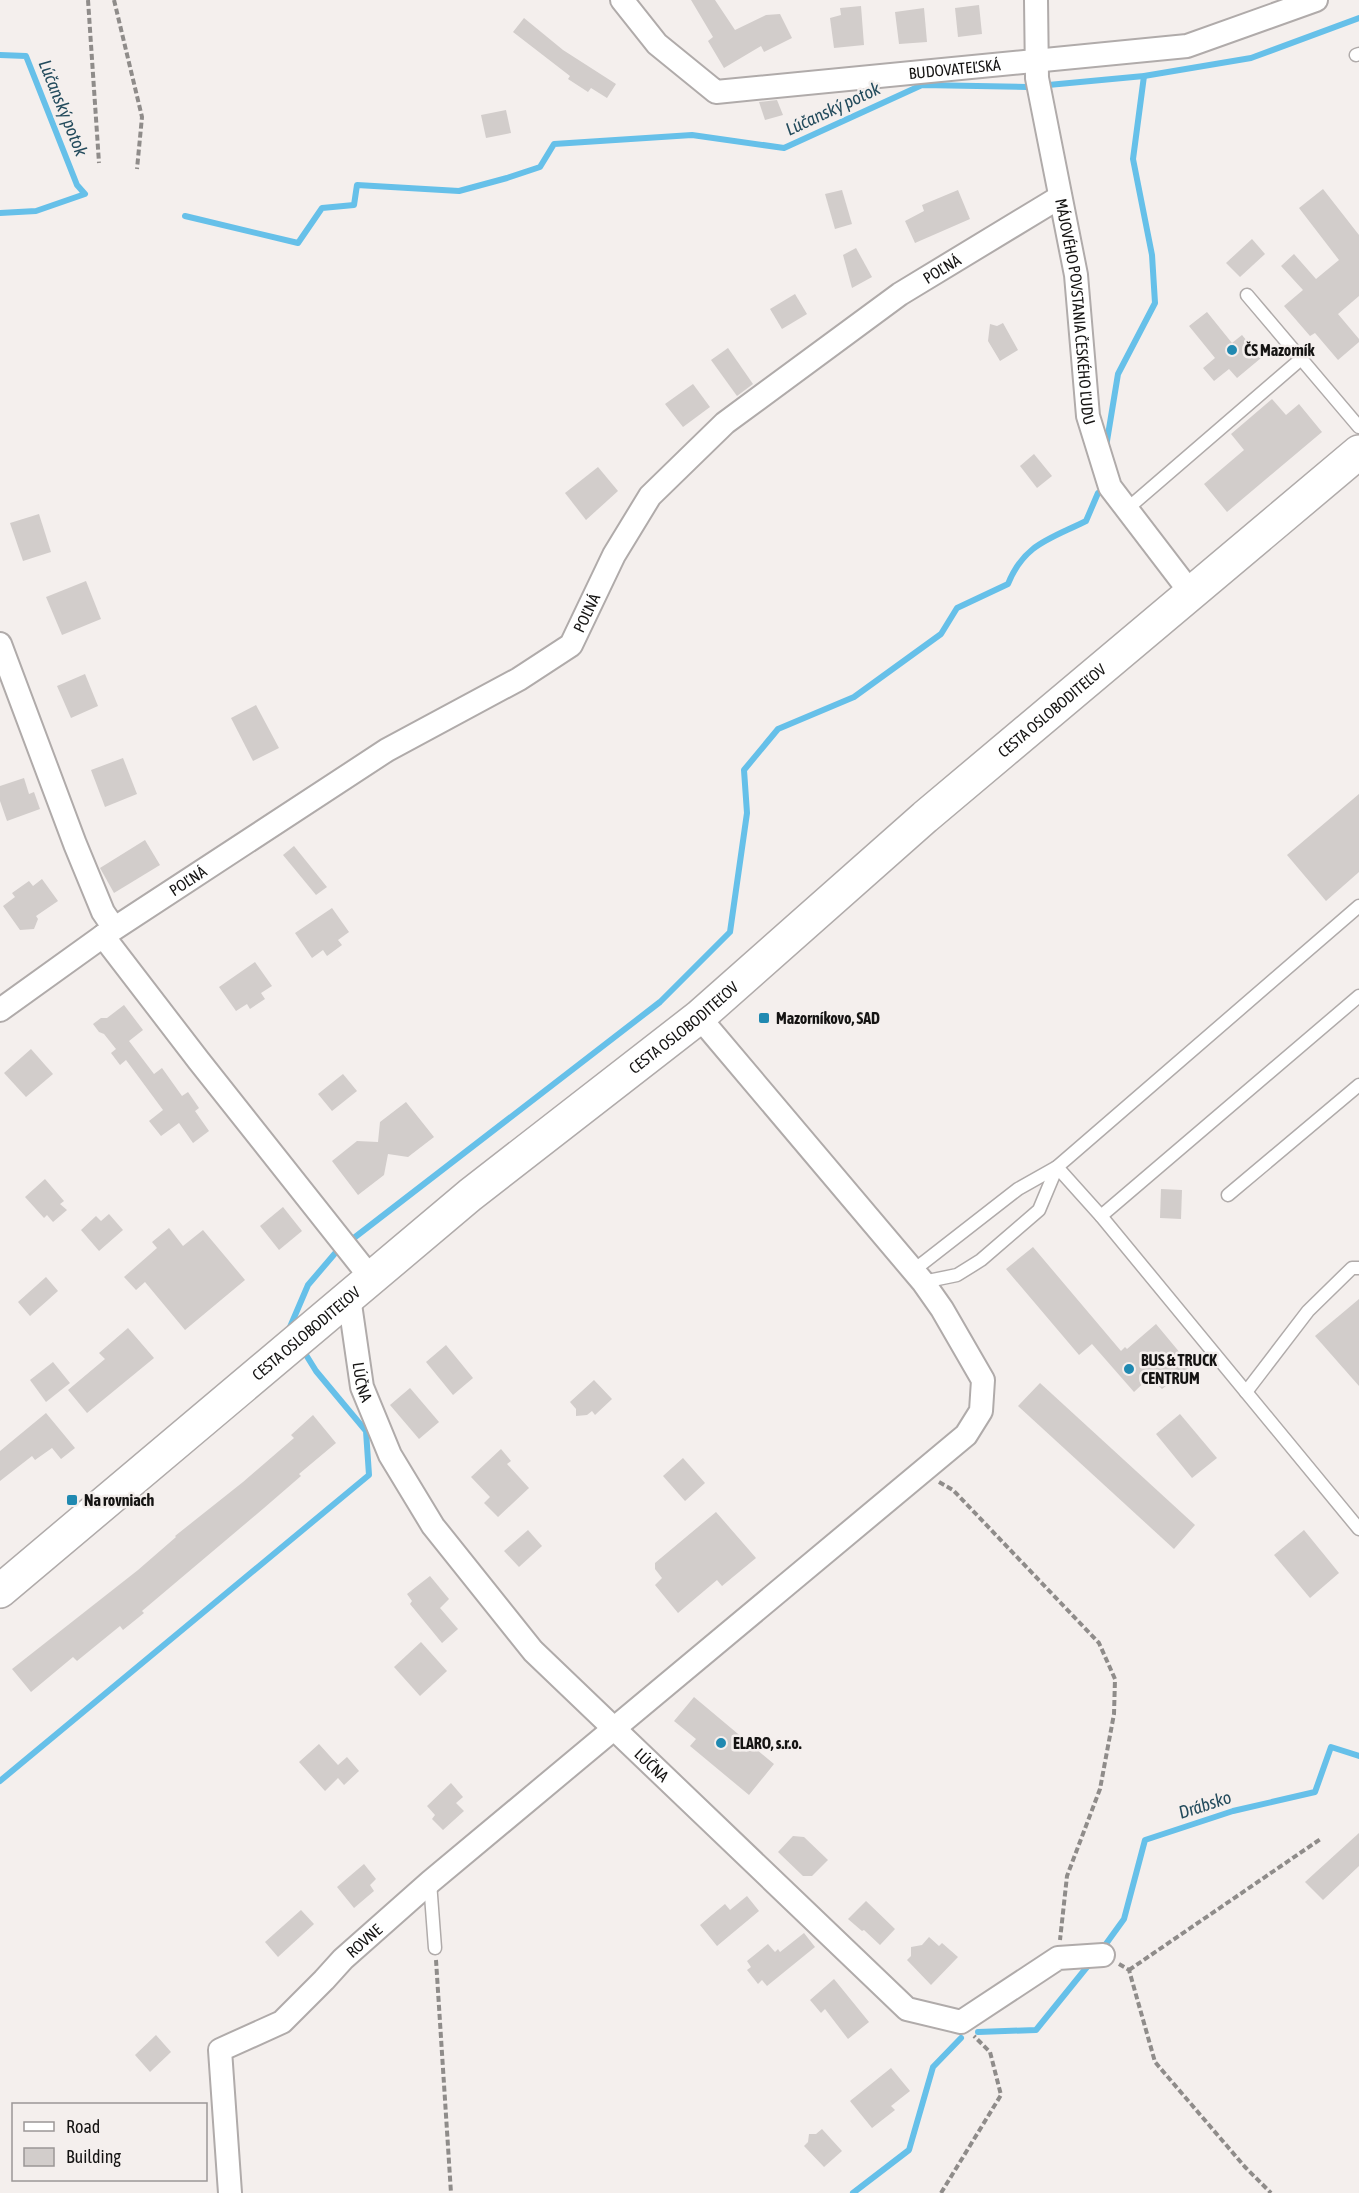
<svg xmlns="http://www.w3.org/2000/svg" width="1359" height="2193" viewBox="0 0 1359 2193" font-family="'Asap Condensed',sans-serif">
<rect width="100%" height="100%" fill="#f4efed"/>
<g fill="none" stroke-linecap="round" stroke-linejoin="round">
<g stroke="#66c0e9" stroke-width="6">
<polyline points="0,55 26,56 77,185 85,194 36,211 0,213"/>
<polyline points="185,216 298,243 322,208 354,205 357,185 459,191 507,178 540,167 554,144 692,135 784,148 922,85 1027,87 1144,76 1251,58 1359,18"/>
<polyline points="1106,447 1118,374 1155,303 1152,255 1133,159 1144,76"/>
<path d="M292,1330L290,1327L308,1285L337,1251L660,1002L730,932L747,813L744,770L778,729L854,697L941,634L957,608L1008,584C1024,544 1050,539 1086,521L1098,493"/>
<polyline points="0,1781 369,1475 366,1431 316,1371 303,1350"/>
<polyline points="1103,1948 1124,1919 1145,1840 1233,1811 1315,1792 1331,1747 1359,1756"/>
<polyline points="978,2032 1036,2030 1091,1962"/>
<polyline points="853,2193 909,2150 933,2067 961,2038"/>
</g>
</g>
<g fill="#d2cdcb">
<polygon points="691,0 715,0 735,30 766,15 780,14 792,38 764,52 761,46 724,68 708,41 713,37"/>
<polygon points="979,5 982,34 958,37 955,8"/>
<polygon points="861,6 864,45 834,48 830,18 841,15 840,8"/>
<polygon points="924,8 927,42 899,44 895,12"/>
<polygon points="524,18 563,50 616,84 607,98 591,88 588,92 568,79 570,76 513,32"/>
<polygon points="777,100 783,115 765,120 759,102"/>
<polygon points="506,110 511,133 486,138 481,115"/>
<polygon points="1323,189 1359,235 1359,296 1338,314 1359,339 1359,342 1338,360 1315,333 1310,336 1284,306 1303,290 1281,266 1294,254 1316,279 1339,260 1299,208"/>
<polygon points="842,190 852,224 835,229 825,194"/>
<polygon points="958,190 970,219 915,243 905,221 924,211 922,205"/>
<polygon points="1252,239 1265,254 1240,277 1226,263"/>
<polygon points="856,248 872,277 852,288 843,255"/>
<polygon points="795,294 807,314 782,329 770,309"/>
<polygon points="1207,312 1232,343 1242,335 1261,358 1237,378 1229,369 1214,381 1203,368 1215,358 1189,326"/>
<polygon points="1003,323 1018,350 1000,361 988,341 990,324 997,326"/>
<polygon points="728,348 753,384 737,396 711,360"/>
<polygon points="693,384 710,407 683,427 665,404"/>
<polygon points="1272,399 1286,415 1299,404 1322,432 1227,512 1204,484 1244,450 1231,434"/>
<polygon points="1034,454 1052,476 1037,488 1020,466"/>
<polygon points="598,467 618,491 586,520 565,493"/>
<polygon points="39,514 51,552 23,561 10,523"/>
<polygon points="86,581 101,619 62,635 46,597"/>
<polygon points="85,674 98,706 71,718 57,686"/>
<polygon points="256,705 279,748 253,761 231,718"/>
<polygon points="123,758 137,794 105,807 91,770"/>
<polygon points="24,778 29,794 34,792 40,809 7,821 0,801 0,786"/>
<polygon points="1359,794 1359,872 1326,901 1287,855"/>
<polygon points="145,840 160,865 114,893 100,868"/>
<polygon points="294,846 327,887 316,895 283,855"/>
<polygon points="42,879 58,901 36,916 38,919 34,929 20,930 3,906 15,897 12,893 29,881 33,886"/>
<polygon points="332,908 349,932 338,940 342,945 327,956 323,950 312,958 295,933"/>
<polygon points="255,962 272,986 261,993 265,999 250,1009 247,1004 236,1011 219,987"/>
<polygon points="124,1005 143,1030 129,1041 154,1074 162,1068 182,1096 188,1092 199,1108 195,1111 209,1131 193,1143 179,1123 161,1136 149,1121 163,1110 126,1060 120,1065 111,1053 116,1049 104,1034 99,1032 93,1024 101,1018 107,1018"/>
<polygon points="31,1049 53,1074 26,1097 4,1073"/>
<polygon points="343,1074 357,1091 332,1111 318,1094"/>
<polygon points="406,1102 434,1137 408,1157 388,1154 384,1175 358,1195 332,1161 357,1141 378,1142 380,1122"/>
<polygon points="45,1179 64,1201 60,1204 67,1210 53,1222 47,1215 44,1218 25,1197"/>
<polygon points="1161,1189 1182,1190 1181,1219 1160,1218"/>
<polygon points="283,1207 302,1231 279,1250 260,1226"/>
<polygon points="109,1214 123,1230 99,1251 81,1230 96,1216 101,1221"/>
<polygon points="169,1228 183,1246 203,1230 245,1280 185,1330 145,1282 136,1290 124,1277 157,1248 152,1242"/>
<polygon points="1033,1247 1121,1351 1125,1347 1127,1349 1156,1324 1191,1366 1162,1389 1150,1377 1134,1392 1092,1344 1079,1355 1006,1269"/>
<polygon points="46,1277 58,1291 30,1316 18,1302"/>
<polygon points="1359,1299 1359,1386 1315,1336"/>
<polygon points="128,1328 154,1358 87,1413 68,1390 105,1359 99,1353"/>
<polygon points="446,1345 473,1378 453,1395 426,1362"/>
<polygon points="53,1362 70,1383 46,1402 30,1380"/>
<polygon points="594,1380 612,1399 595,1415 592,1411 587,1415 576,1416 576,1409 570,1402"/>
<polygon points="1040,1383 1195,1525 1174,1549 1018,1406"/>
<polygon points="410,1388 439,1422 419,1439 390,1405"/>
<polygon points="46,1413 75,1448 61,1459 52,1448 35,1460 32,1456 0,1481 0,1451"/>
<polygon points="1180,1414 1217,1458 1192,1478 1156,1434"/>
<polygon points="313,1415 336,1443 299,1474 301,1476 264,1508 142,1611 144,1613 123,1630 120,1626 77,1661 73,1657 31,1692 12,1669 138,1570 176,1537 175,1536 243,1482 294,1438 291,1435"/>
<polygon points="501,1449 511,1461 507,1464 529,1488 498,1517 484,1503 490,1497 471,1477"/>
<polygon points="683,1458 705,1483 685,1501 663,1476"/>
<polygon points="716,1512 756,1558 722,1586 717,1580 678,1613 655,1585 662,1578 655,1569 655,1563"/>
<polygon points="528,1530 542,1546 519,1567 504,1551"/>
<polygon points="1304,1530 1339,1573 1310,1598 1274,1555"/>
<polygon points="430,1576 449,1599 440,1608 458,1629 442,1643 410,1604 412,1601 407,1594"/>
<polygon points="421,1642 447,1671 420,1696 394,1667"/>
<polygon points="694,1697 774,1764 749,1795 690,1746 696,1739 674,1721"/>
<polygon points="319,1744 338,1765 347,1757 359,1771 344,1785 338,1778 325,1791 299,1762"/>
<polygon points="451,1783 463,1797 456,1803 464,1811 443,1830 432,1819 435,1815 427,1806"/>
<polygon points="1359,1833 1359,1866 1323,1900 1305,1882"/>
<polygon points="793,1836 804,1837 828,1860 812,1876 803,1876 778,1852"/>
<polygon points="364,1864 376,1879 370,1885 374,1891 354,1908 337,1887"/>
<polygon points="747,1896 759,1911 717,1946 700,1925 725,1904 730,1910"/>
<polygon points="866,1901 895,1929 880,1945 864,1930 862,1931 848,1919"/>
<polygon points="301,1910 314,1924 278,1957 265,1942"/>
<polygon points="804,1933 815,1947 767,1986 762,1980 758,1984 747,1970 751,1967 747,1961 768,1944 775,1952 778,1949 780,1952"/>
<polygon points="929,1937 939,1946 942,1943 958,1957 931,1985 907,1960 911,1956 911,1947 922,1945"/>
<polygon points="834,1979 869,2022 848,2039 825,2009 821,2013 810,2000"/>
<polygon points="156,2035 171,2052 150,2072 135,2055"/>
<polygon points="891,2068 910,2091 891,2106 895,2110 872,2128 850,2101"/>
<polygon points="822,2129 842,2151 824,2167 804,2146 808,2142 809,2134 816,2134"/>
</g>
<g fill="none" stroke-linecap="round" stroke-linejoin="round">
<g stroke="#b0abaa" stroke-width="15">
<g id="service">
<polyline points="1356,55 1359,54"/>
<polyline points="1247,295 1359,427"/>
<polyline points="1127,509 1301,359"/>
<polyline points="1228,1195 1359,1085"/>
<polyline points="1101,1216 1359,1529"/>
<polyline points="914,1270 1018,1189 1057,1167 1359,906"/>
<polyline points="923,1282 957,1275 981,1260 1039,1210 1057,1167 1101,1216 1359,996"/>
<polyline points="1246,1392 1308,1311 1352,1268 1359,1268"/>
<polyline points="430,1882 435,1948"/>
</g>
</g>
<g stroke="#b0abaa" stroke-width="26">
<g id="minor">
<path id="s1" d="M622,0L657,44L716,92L1187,46L1316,0"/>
<path id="s2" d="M1036,0L1037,78L1076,275L1088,416L1110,487L1191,593"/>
<polyline points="0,644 75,844 103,912 114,928"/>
<polyline points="103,936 199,1061 371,1278"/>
<path id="s3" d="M0,1010L103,936L387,750L519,679L571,645L614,555L650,496L725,423L900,294L1060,197"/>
<path id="s4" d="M349,1297L362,1387L390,1455L433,1526L533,1651L907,2009L961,2022L1058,1958L1103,1955"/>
<path id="s5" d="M230,2193L220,2050L282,2022L324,1980L343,1959L430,1882L966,1435L981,1411L983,1380L942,1309L923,1282L699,1017"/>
</g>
</g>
<g stroke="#b0abaa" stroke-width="36">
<g id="secondary">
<path id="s6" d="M0,1591L470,1195L699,1017L925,817L1359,452"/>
</g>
</g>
<g stroke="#8f8c8a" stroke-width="4" stroke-dasharray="6 3" stroke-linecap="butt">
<polyline points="88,0 99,163"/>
<polyline points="114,0 142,117 137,169"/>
<polyline points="939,1482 953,1490 1099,1643 1115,1679 1114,1714 1100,1789 1067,1876 1060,1940"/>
<polyline points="436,1960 451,2193"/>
<polyline points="1119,1964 1129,1970 1155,2062 1245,2167 1271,2193"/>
<polyline points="1129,1970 1322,1838"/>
<polyline points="941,2193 1001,2095 990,2052 974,2036"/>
</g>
<use href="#service" stroke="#fff" stroke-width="12"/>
<use href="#minor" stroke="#fff" stroke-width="22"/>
<use href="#secondary" stroke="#fff" stroke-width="33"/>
</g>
<g fill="#2089b1" stroke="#f4efed" stroke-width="2">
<circle cx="1232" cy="350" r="6"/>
<rect x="758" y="1012" width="12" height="12" rx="3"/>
<circle cx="1129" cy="1369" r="6"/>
<rect x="66" y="1494" width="12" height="12" rx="3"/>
<circle cx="721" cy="1743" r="6"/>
</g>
<g text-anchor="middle" stroke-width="5" stroke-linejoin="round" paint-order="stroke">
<g font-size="16" fill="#151413" stroke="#f4efed">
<text dy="6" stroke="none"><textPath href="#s1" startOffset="372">BUDOVATEĽSKÁ</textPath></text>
<text dy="6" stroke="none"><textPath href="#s3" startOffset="1218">POĽNÁ</textPath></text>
<text dy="6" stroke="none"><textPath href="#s2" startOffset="315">MÁJOVÉHO POVSTANIA ČESKÉHO ĽUDU</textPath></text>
<text dy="6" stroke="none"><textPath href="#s3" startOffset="714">POĽNÁ</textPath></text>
<text dy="6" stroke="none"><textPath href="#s6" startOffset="1372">CESTA OSLOBODITEĽOV</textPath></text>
<text dy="6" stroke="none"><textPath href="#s3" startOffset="228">POĽNÁ</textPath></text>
<text dy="6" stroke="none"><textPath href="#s6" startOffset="886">CESTA OSLOBODITEĽOV</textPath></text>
<text dy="6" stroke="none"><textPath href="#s6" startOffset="400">CESTA OSLOBODITEĽOV</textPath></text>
<text dy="6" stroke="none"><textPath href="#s4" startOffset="86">LÚČNA</textPath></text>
<text dy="6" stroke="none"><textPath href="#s4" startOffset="572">LÚČNA</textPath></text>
<text dy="6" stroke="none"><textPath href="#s5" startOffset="327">ROVNE</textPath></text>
</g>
<g font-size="16" font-weight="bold" fill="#151413" stroke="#f4efed" text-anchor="start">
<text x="1244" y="356">ČS Mazorník</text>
<text x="776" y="1024">Mazorníkovo, SAD</text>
<text x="1141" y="1366">BUS &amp; TRUCK<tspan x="1141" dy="18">CENTRUM</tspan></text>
<text x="84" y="1506">Na rovniach</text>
<text x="733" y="1749">ELARO, s.r.o.</text>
</g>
<g font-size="18" font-style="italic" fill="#234b5c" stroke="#f4efed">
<text transform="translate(63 108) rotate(68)" y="6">Lúčanský potok</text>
<text transform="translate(833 109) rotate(-25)" y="6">Lúčanský potok</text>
<text transform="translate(1205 1805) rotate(-18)" y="6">Drábsko</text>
</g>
</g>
<rect x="12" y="2103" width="195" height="78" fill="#f4efed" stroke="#9b9796" stroke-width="1.5"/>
<rect x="24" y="2122" width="30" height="9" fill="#ffffff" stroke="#9b9796" stroke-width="1.5"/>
<text x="66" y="2133" font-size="18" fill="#151413">Road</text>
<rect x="24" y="2148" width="30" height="18" fill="#d2cdcb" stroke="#9b9796" stroke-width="1.5"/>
<text x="66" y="2163" font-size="18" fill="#151413">Building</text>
</svg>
